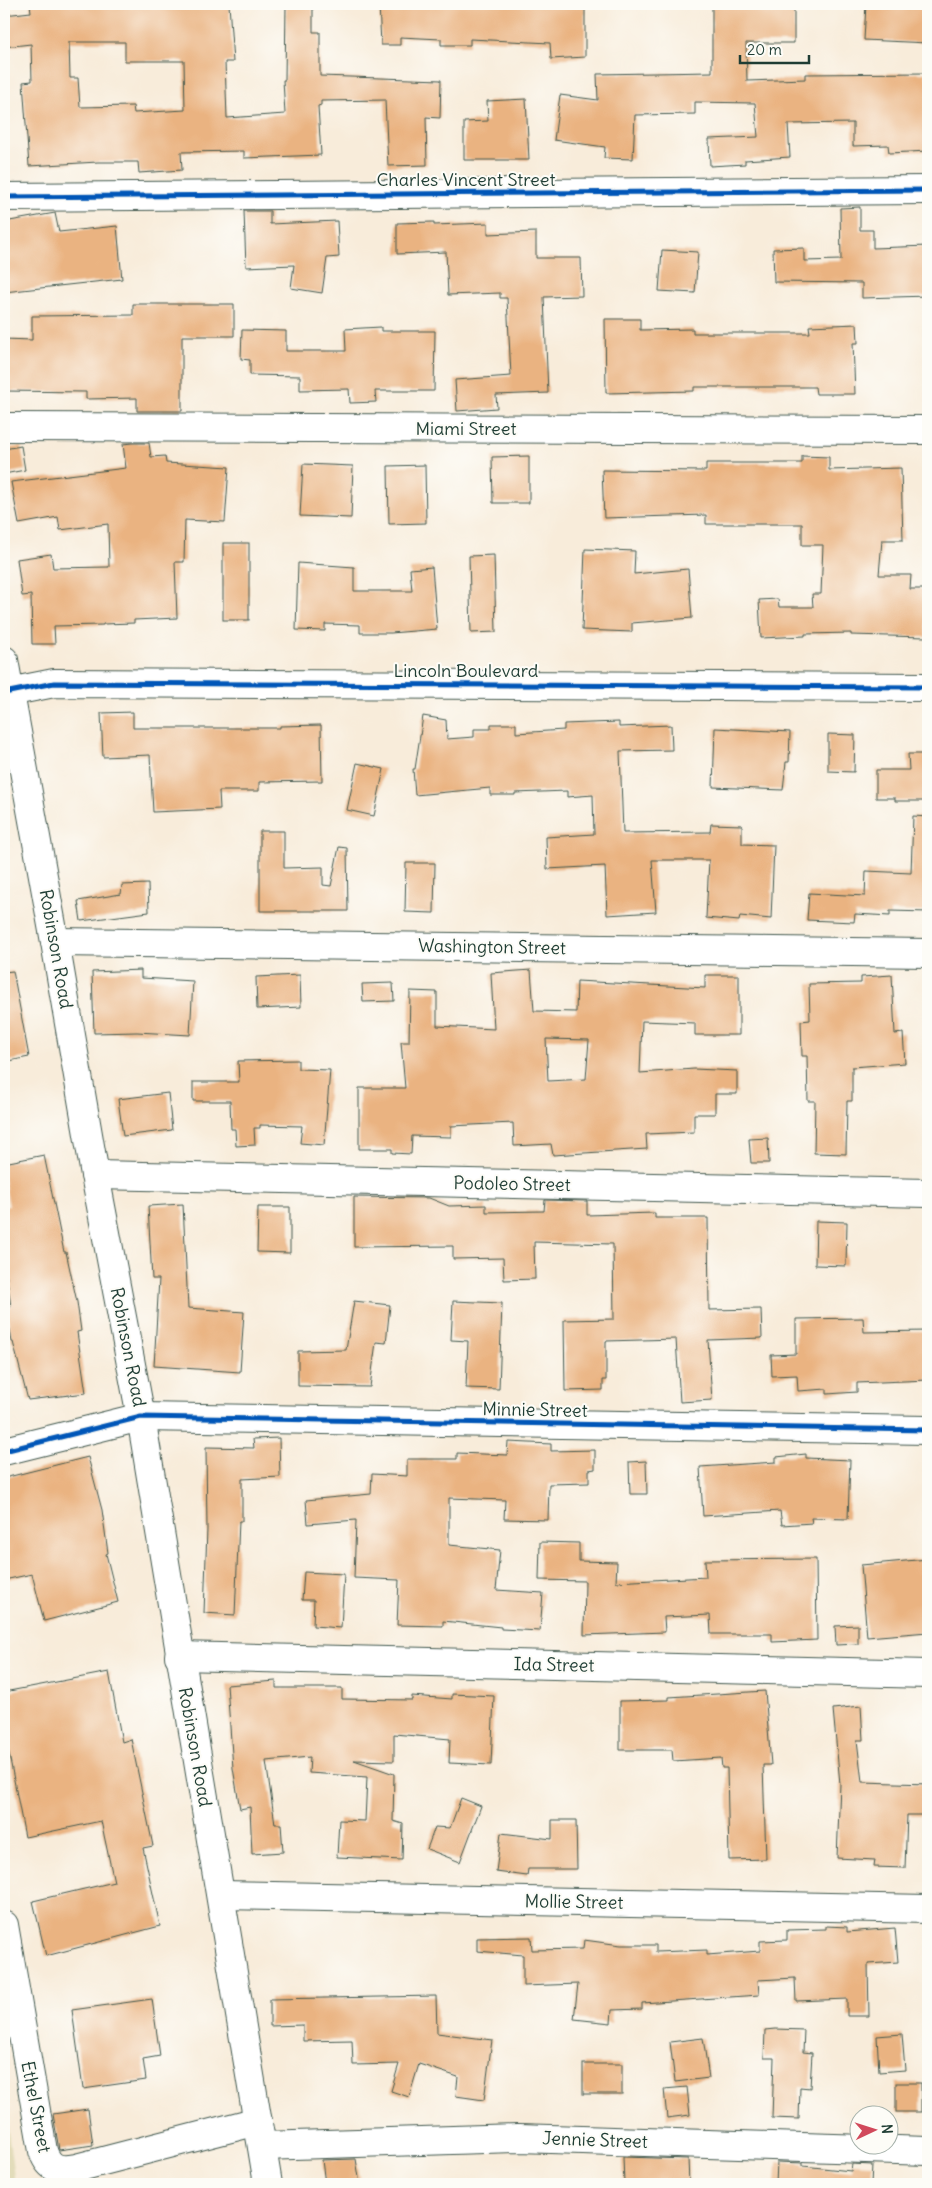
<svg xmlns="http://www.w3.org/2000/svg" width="932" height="2188" viewBox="0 0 932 2188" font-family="Delius,sans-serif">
<rect width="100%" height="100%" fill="#fdfcf7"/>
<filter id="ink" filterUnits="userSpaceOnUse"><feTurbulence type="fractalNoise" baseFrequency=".02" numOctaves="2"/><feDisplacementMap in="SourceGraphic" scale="10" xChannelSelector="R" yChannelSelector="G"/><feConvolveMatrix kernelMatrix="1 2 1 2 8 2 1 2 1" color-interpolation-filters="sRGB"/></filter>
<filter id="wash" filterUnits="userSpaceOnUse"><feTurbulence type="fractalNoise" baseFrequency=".0096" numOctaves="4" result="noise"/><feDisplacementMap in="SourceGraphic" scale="20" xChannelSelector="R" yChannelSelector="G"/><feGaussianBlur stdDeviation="1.12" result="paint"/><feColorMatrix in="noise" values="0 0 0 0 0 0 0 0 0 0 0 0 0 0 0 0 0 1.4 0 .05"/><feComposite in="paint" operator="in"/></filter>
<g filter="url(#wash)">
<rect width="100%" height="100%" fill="#f8ecda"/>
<polygon fill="#e2dcba" points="4,2103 15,2184 4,2184"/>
<g id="blocks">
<g fill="#eab381" fill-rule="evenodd">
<path d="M30,4H229L233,62H225L227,118L285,114L283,80H285L286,4H313V32H320V76L441,80L440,118L426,117L427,165L388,166L385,100L321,101V105L318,106L321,155L244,158V151L181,152L182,170L139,173L138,162H98L29,166L23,82L32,81L31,44L4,47V15L31,12ZM69,42H125V61H184L185,110L134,113L133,106L80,107L78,78H70Z"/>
<polygon points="379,4 585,4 585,57 551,59 550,43 470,39 470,45 441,45 441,39 400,37 400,45 381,45"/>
<polygon points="712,4 794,4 794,43 746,43 747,81 805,79 805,74 926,73 926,78 928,78 928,151 889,153 888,145 853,146 853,123 788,124 790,157 745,160 745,164 710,166 709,139 758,137 755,103 695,102 695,114 635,115 633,159 604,158 605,147 554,140 560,95 598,100 597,74 712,72"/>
<polygon points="866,4 928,4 928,43 864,40"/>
<polygon points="526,99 529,160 464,160 464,122 488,121 487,101"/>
<polygon points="860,207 860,230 873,230 873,248 928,246 928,296 862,298 862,283 774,282 773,249 804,248 804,261 841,260 840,208"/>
<polygon points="244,211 270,211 270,224 337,221 339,257 327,258 322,293 291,288 294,265 246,267"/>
<polygon points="55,213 59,232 117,226 122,279 4,292 4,222"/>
<polygon points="434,222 434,225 488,223 488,234 536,232 536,258 581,258 582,296 544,297 548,393 496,395 497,408 457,411 455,380 511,376 507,298 500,298 500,293 448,295 446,252 397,254 397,223"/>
<polygon points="662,250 698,252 695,293 659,291"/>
<polygon points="133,304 234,304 234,336 182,336 182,411 137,411 137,398 86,399 86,392 4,391 4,339 32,340 32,316 133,315"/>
<polygon points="605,319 640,319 640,330 693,329 693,333 810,333 809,326 857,324 858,343 853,343 855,394 816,394 815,387 694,387 694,391 606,393"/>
<polygon points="381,327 381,331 435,331 434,391 375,391 376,402 350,403 349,389 300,390 300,376 250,375 250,360 241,359 242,330 286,331 286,351 346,351 345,329"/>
<polygon points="132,443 149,443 151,457 165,456 166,463 229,467 225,522 185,520 184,562 175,562 177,618 134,620 134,623 103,624 103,625 54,626 55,644 32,644 31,595 22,596 17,559 51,554 53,568 109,567 108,524 60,530 58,517 19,524 11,482 126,468 123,444"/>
<polygon points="21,446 25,470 4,474 4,449"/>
<polygon points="529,456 529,503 493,503 492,457"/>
<polygon points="802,456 829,457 829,470 901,468 903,540 882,540 879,575 911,575 910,589 926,589 926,637 851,635 851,633 805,634 805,636 761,638 759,600 778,599 779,607 813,607 812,594 821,594 823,545 802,545 802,524 706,524 706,515 604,518 602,470 706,471 706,463 802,463"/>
<polygon points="303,464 353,466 351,518 300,516"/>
<polygon points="425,465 426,523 389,524 388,466"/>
<rect x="223" y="543" width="26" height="77"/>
<polygon points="585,549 635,551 634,574 688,569 692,618 632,623 632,632 582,630"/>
<polygon points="494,555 496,632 471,633 469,556"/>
<polygon points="298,563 354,567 354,591 412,591 410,569 432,567 437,629 391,633 360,633 360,625 325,624 325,631 296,630"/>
<polygon points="133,712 133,728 280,728 280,726 321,725 322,781 259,782 259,791 219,791 220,809 153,812 150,755 103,757 101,713"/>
<polygon points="423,716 446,720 447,739 474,737 474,729 491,729 491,724 516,724 516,733 564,730 564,724 590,723 619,722 619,727 671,725 672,750 620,751 623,833 710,832 711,824 742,825 742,844 774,845 771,919 740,916 739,921 706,918 709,860 652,860 656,912 607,915 605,866 547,869 546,837 594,834 593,795 567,797 567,791 515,793 515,795 490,795 490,788 415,795 413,769 415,769"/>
<polygon points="715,728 790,732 789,762 786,762 783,790 713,787"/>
<polygon points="828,734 855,735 854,772 828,771"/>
<polygon points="908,754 928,754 927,801 895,801 895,798 876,798 876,770 909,770"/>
<polygon points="357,763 384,769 374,816 347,810"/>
<polygon points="913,816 928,817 928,912 890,911 890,916 855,914 854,922 807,920 809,893 865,896 866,871 911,873"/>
<polygon points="260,831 284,831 284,868 323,867 323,885 331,886 339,847 347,848 348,911 260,911"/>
<polygon points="406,863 435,863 434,913 405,912"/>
<polygon points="148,884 149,912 81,921 78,901 121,894 122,885"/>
<polygon points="141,970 141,978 193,981 190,1035 137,1032 94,1033 92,972"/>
<path d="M531,970L534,1011L576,1012L577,981L705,988V975H739V1035H695V1023L642,1021L640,1073L694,1069L737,1071V1094H715V1114H694V1132L646,1134L647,1149L553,1155L551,1144L514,1146L513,1123L451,1126V1137L412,1136L411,1154L392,1153V1149H359V1088H405L401,1042H409L410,991L437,992V1026L494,1029L491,973ZM546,1039L589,1040L586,1079L548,1081Z"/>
<polygon points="13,971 29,1057 4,1062 4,972"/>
<polygon points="300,975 301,1007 257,1009 256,977"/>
<polygon points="892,975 895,1034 903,1033 905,1063 852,1067 852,1101 847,1101 846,1154 814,1153 815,1101 808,1101 807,1056 802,1056 801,1021 810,1020 809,984 861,983 861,977"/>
<polygon points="393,983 394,1001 363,1002 362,984"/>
<polygon points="298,1060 298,1069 330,1070 324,1145 300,1143 302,1126 260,1125 260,1128 254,1128 255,1145 236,1146 235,1129 231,1129 230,1101 193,1101 193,1082 239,1082 238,1061"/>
<polygon points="168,1093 172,1130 123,1136 118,1099"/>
<polygon points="768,1138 769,1163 751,1163 749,1139"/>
<polygon points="44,1155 64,1252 66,1252 77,1302 81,1331 77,1332 86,1393 28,1400 13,1342 12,1342 6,1307 11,1307 4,1258 4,1207 9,1206 4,1179 4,1163"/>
<polygon points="354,1197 429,1198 449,1206 486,1205 486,1212 544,1211 545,1200 587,1201 587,1215 655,1213 655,1218 708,1218 709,1310 761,1309 762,1338 708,1340 712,1400 680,1402 676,1339 606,1341 606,1380 603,1380 603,1390 565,1391 564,1320 614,1319 613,1244 534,1242 535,1279 504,1280 503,1258 453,1259 453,1246 354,1247"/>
<polygon points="183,1204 188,1308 244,1312 240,1372 154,1366 159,1279 152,1279 148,1206"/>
<polygon points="258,1207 290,1207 290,1253 257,1252"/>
<polygon points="816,1221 847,1222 846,1266 815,1265"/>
<polygon points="354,1301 390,1305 386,1343 376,1342 370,1387 298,1386 298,1351 346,1350"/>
<polygon points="453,1301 502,1303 499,1389 466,1388 468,1341 451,1340"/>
<polygon points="863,1318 864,1332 928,1331 928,1380 857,1383 857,1392 827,1394 827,1389 798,1391 797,1375 772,1376 771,1355 796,1354 796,1319"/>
<polygon points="279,1438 280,1477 242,1479 242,1521 239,1521 235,1615 204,1613 207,1529 206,1447 254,1448 253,1439"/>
<polygon points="508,1442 551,1444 551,1451 595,1450 595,1469 589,1470 589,1483 549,1484 548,1520 504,1519 505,1500 449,1498 449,1545 500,1550 496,1590 543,1593 540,1631 501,1629 501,1627 443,1621 443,1626 397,1625 399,1580 354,1578 356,1520 308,1524 306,1500 371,1494 372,1474 407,1476 407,1459 457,1459 457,1453 507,1455"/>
<polygon points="806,1454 806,1458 850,1460 848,1519 811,1518 812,1523 782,1525 780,1511 703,1516 700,1467 776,1462 776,1457"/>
<polygon points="88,1457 102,1510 108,1553 106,1554 118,1602 44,1621 32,1574 4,1580 4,1478"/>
<polygon points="646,1461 647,1494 630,1494 629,1462"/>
<polygon points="540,1542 579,1543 579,1561 617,1562 616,1582 706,1577 705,1560 816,1559 817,1640 772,1642 772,1634 711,1634 710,1615 664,1617 665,1632 584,1635 585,1581 539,1580"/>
<polygon points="928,1559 928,1632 867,1637 861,1565"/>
<polygon points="304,1572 344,1574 341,1628 313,1626 314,1600 302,1600"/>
<polygon points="858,1625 858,1644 836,1645 835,1626"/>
<polygon points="109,1672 122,1742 131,1739 153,1846 143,1848 160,1926 46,1956 33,1901 114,1882 101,1821 25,1837 4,1728 4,1692"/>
<polygon points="276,1681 276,1688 342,1688 342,1699 412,1700 412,1696 452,1699 452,1694 494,1696 491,1765 449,1763 450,1739 394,1734 394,1761 354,1760 394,1774 393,1821 403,1824 402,1860 337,1857 339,1820 365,1821 367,1777 309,1773 310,1757 266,1761 275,1824 281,1824 283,1852 252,1854 250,1807 240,1809 233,1768 227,1685"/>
<polygon points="765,1691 771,1765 763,1765 766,1859 729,1860 727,1768 722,1768 721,1758 673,1761 672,1750 620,1750 620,1701 669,1700 669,1697"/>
<polygon points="861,1706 863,1740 857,1740 862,1782 928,1784 928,1815 907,1815 905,1868 874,1867 875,1860 837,1858 840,1784 833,1709"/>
<polygon points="461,1798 481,1806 460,1862 427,1849 435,1827 450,1828"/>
<polygon points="552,1820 576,1820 577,1869 528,1869 527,1876 496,1872 501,1833 552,1839"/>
<polygon points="826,1926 847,1927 847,1932 895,1928 898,1962 868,1964 869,2016 847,2016 847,1999 796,2001 795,1978 758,1980 759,1995 642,2003 642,2009 612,2010 611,2023 574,2019 578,1984 523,1986 523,1955 477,1951 477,1938 531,1937 532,1950 583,1949 584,1940 621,1945 656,1945 656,1952 707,1950 707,1955 760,1951 760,1941 787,1940 787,1930 826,1929"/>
<polygon points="436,1996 437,2033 492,2040 484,2100 456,2096 458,2077 419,2064 409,2097 391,2091 399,2064 353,2065 352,2040 303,2041 303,2025 270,2026 270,1999"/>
<polygon points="152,1999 160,2056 143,2059 146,2080 83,2089 72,2010"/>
<polygon points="775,2029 804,2030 803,2052 812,2053 810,2088 800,2087 799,2119 772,2118 774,2058 764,2058 765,2030"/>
<polygon points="902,2034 905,2070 879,2072 877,2036"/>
<polygon points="703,2038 709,2078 675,2082 670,2042"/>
<rect x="583" y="2064" width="39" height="30"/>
<rect x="896" y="2083" width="25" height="29"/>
<polygon points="687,2087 690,2115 667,2118 664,2089"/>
<polygon points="88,2109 93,2145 59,2150 53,2114"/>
<polygon points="623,2157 688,2159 689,2184 624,2184"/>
<polygon points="356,2159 360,2184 325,2184 322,2160"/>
<polygon points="777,2162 803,2163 803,2166 851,2171 852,2164 872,2165 871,2184 776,2184"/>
</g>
</g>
</g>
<g filter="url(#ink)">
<use href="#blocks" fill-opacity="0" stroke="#40574d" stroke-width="1"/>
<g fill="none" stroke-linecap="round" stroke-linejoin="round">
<g stroke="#40574d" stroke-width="30">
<g id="minor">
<polyline points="4,197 928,190"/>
<polyline points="4,427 928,430"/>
<polyline points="4,693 54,683 928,687"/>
<polyline points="55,942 928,953"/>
<polyline points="95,1175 928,1193"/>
<polyline points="4,1451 141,1417 928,1430"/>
<polyline points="179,1656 928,1674"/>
<polyline points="221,1895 928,1909"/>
<path d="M4,1925L43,2151C49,2169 59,2171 76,2168L258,2121"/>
<polyline points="262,2146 519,2138 928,2151"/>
</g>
</g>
<g stroke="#40574d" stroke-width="30">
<polyline id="major" points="4,660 55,942 95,1175 141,1417 268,2184"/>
</g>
<use href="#minor" stroke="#fff" stroke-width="28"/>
<use href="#major" stroke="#fff" stroke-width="28"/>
<g stroke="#fdfcf7" stroke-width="8">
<g id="cycleway">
<polyline points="4,197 928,190"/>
<polyline points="4,693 54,683 928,687"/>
<polyline points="4,1451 141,1417 928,1430"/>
</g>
</g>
<use href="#cycleway" stroke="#0057b8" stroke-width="5"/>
</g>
</g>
<g text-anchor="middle" stroke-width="4" stroke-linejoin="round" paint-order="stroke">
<g font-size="18" fill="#1f3d34" stroke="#fdfcf7">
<text x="466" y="186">Charles Vincent Street</text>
<text x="466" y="435">Miami Street</text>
<text x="466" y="677">Lincoln Boulevard</text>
<text transform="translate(492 947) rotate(1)" y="6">Washington Street</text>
<text transform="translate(56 949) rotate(80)" y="6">Robinson Road</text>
<text transform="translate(512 1184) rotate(1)" y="6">Podoleo Street</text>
<text transform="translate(128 1347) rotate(79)" y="6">Robinson Road</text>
<text transform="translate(535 1410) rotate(1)" y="6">Minnie Street</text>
<text transform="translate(554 1665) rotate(1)" y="6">Ida Street</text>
<text transform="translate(195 1747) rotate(80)" y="6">Robinson Road</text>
<text transform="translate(574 1902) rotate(1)" y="6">Mollie Street</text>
<text transform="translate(36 2107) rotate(79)" y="6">Ethel Street</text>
<text transform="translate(595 2140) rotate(2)" y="6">Jennie Street</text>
</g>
</g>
<rect width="932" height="2188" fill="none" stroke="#fdfcf7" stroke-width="20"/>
<g transform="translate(874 2130) rotate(86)"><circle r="24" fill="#fdfcf7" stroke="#a4b0a9"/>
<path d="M0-4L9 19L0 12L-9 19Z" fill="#d1495b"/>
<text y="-8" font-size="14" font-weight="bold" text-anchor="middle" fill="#1f3d34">N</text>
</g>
<path d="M740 55v8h69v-8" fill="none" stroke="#1f3d34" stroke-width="2.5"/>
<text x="747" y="55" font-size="15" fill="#1f3d34" stroke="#fdfcf7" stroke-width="4" paint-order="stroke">20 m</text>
</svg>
